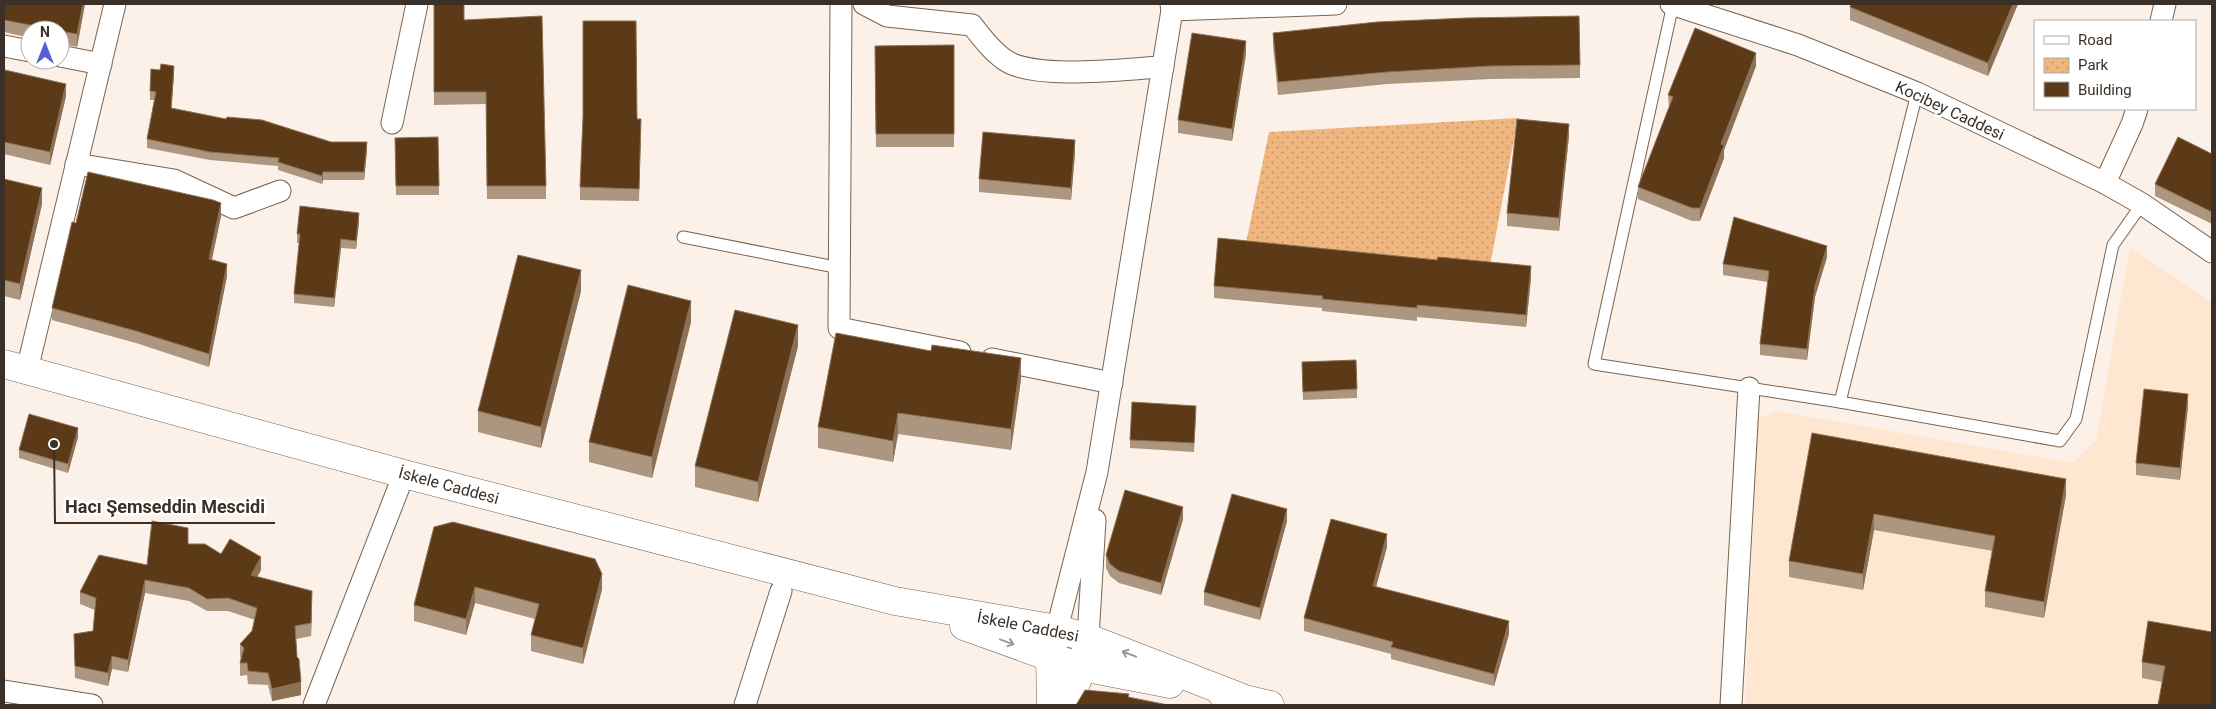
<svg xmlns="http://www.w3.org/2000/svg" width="2216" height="709" viewBox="0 0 2216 709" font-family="Roboto,sans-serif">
<defs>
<pattern id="park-dots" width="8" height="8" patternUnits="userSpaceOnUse" patternTransform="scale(1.25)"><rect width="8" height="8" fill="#f0b680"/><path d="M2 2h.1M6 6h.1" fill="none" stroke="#c39469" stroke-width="1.8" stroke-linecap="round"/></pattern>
</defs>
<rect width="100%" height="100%" fill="#fbf1e8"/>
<polygon fill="#ffe6d0" points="2130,247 2212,303 2212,705 1745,705 1758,419 1776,411 2073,463 2096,440"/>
<polygon fill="url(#park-dots)" points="1518,118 1489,271 1246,243 1269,132"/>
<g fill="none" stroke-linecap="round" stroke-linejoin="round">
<g stroke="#796450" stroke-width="13">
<g id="lane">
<polyline points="1673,4 1594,364 1840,402 2060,441 2076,419 2113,245 2142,204"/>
<polyline points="683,237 840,268"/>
<polyline points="1840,402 1917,93"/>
</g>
</g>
<g stroke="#796450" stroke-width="23">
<g id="street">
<polyline points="841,4 839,328 960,352"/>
<path d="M864,4L887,16L972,25C982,38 995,55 1010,63C1044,79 1123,69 1163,67"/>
<polyline points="1671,4 1798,45 1917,93 2105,183 2142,204 2212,252"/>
<polyline points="1172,10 1336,4"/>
<polyline points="2161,21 2165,4"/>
<polyline points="4,46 30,51"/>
<polyline points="60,56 101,64"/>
<polyline points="392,123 417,4"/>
<polyline points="76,164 174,180 234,208 280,191"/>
<polyline points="2105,183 2132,124 2137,109"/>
<polyline points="992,359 1112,383"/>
<polyline points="27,370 115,4"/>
<polyline points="1057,629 1097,472 1172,10 1171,4"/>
<polyline points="1088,638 1095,520"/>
<polyline points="4,691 92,705"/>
<polyline points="314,705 404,474"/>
<polyline points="745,705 781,591"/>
<polyline points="1731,705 1749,388"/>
</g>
</g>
<g stroke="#796450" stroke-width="29">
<g id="secondary">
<polyline points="4,364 404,474 895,601 1057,629 1088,638 1240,697"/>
<polyline points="964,626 1050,657 1082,667 1170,684"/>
<polyline points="1222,694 1270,705"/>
<polyline points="1051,705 1050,657 1054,640"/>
<polyline points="1068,705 1082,667 1086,649"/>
</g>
</g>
<use href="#lane" stroke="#fff" stroke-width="11"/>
<use href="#street" stroke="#fff" stroke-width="21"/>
<use href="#secondary" stroke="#fff" stroke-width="28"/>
</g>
<g fill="#ac9680">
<polygon points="4,4 85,4 77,47 60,43 60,30 30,30 30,38 4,32"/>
<polygon points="434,4 464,20 546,186 546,199 487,199 486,104 434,105"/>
<polygon points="1851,4 2018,4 1988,76 1850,20 1850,7"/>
<polygon points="1273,33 1580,65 1580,78 1491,79 1387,84 1278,95 1273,46"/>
<polygon points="954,45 954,147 876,147 875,46"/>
<polygon points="1246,54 1232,141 1178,133 1178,120"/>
<polygon points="1756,66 1724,150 1724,158 1700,221 1692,221 1638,199 1638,187 1669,107 1668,95"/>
<polygon points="160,70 174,74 171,108 331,142 367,151 364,180 323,180 322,184 278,170 278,166 210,160 147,148 147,139 154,100 150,100 150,91"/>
<polygon points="4,77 66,96 50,165 4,154"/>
<polygon points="637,119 641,131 639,201 580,200 580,187"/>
<polygon points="1569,136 1559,231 1507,226 1507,213"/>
<polygon points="438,137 439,195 396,195 395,138"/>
<polygon points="1075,153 1071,200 979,192 979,179"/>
<polygon points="2212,154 2212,224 2155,196 2155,184"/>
<polygon points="4,179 42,204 20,300 4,296"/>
<polygon points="221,216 212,260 227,276 209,367 136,343 52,320 52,308 76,223"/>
<polygon points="359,222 356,249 341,248 334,307 294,303 294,294 300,243 297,243 297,234"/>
<polygon points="1827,257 1815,297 1807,360 1760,355 1760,344 1768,282 1723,275 1723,264"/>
<polygon points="1531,278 1526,327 1417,317 1417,321 1322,311 1322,308 1214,298 1214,286"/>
<polygon points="581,291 541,448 478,432 478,411"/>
<polygon points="691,322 652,478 589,462 589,442"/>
<polygon points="798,346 758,502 695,487 695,466"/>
<polygon points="1302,362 1357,389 1357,398 1303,400"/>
<polygon points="1021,379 1011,450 898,434 893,462 818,448 818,427"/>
<polygon points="2188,406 2180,480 2136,475 2136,463"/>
<polygon points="1196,415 1194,452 1130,448 1130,440"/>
<polygon points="1812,433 2066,495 2044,618 1985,607 1985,591 1993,551 1874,530 1863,590 1789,577 1789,561"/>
<polygon points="78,437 68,473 19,458 19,450"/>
<polygon points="1183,519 1161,595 1119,583 1110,576 1106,568 1106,555"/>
<polygon points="1287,521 1260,620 1204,605 1204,592"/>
<polygon points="434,527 602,589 583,664 531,651 531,635 535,619 475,603 466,635 414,621 414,605"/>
<polygon points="188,544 221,554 261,570 257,577 312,604 311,636 296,639 297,657 301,695 272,701 268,685 248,684 247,675 240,676 240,663 241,658 240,657 240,644 252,631 255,620 228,611 207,611 189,601 145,593 128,672 112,669 108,686 75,678 74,634 93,631 95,610 80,604 80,592 147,565"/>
<polygon points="1387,547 1376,586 1509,634 1494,686 1391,659 1391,654 1304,631 1304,618"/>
<polygon points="2212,632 2162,682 2142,678 2142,662"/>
</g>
<g fill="#8c7156">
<polygon points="83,4 85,4 77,47 77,34"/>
<polygon points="2013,4 2018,4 1988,76 1988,63"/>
<polygon points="1246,41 1246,54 1232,141 1232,129"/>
<polygon points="1756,53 1756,66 1724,150 1724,158 1700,221 1700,208 1721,144"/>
<polygon points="174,66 174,74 171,117 171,108"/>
<polygon points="66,84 66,96 50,165 50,152"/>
<polygon points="1569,124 1569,136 1559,231 1559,218"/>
<polygon points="1075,140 1075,153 1071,200 1071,188"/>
<polygon points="367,142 367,151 364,180 364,172"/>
<polygon points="323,172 323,180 322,184 322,176"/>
<polygon points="42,188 42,204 20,300 20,284"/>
<polygon points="221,203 221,216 209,272 209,259"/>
<polygon points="359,213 359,222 356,249 356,241"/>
<polygon points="341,239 341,248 334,307 334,298"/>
<polygon points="1827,246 1827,257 1815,297 1807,360 1807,349 1815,286"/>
<polygon points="227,264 227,276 209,367 209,354"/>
<polygon points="1531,266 1531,278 1526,327 1526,315"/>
<polygon points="581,270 581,291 541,448 541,427"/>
<polygon points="691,301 691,322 652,478 652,457"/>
<polygon points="798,325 798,346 758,502 758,482"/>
<polygon points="1021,358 1021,379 1011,450 1011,429"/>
<polygon points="2188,394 2188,406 2180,480 2180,468"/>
<polygon points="898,413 898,434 893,462 893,441"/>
<polygon points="78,428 78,437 68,473 68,464"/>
<polygon points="2066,479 2066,495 2044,618 2044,602"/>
<polygon points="1183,507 1183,519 1161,595 1161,583"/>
<polygon points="1287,509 1287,521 1260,620 1260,608"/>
<polygon points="1874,514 1874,530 1863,590 1863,574"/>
<polygon points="1387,534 1387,547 1373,598 1373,586"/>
<polygon points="261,557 261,570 251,588 251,575"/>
<polygon points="602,574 602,589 583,664 583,648"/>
<polygon points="145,580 145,593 128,672 128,660"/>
<polygon points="475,587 475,603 466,635 466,619"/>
<polygon points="312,591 312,604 311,636 311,623"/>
<polygon points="1509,621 1509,634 1494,686 1494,674"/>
<polygon points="112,656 112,669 108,686 108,673"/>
<polygon points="301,682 301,695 272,701 272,689"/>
</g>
<g fill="#5c3a18" stroke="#8c7156">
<polygon points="4,4 83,4 77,34 60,31 60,30 56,30 4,20"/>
<polygon points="434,4 464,4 464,20 542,16 546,186 487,186 486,92 434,92"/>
<polygon points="1851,4 2013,4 1988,63 1850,7"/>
<polygon points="1579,16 1580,65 1491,66 1387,72 1278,82 1273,33 1377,22 1466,18"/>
<polygon points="583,21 636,21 637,119 641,119 639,189 580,187 583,117"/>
<polygon points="1695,28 1756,53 1721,144 1724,145 1700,208 1692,208 1638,187 1673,97 1668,95"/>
<polygon points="1192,33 1246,41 1232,129 1178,120"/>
<polygon points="954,45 954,134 876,134 875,46"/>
<polygon points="161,64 174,66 171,108 226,119 227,117 262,120 331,142 367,142 364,172 323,172 322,176 278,162 279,158 210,152 147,139 156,92 150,91 151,69 160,70"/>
<polygon points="5,70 66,84 50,152 4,142 4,77"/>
<polygon points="1517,119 1569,124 1559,218 1507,213"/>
<polygon points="983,132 1075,140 1071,188 979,179"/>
<polygon points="438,137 439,186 396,186 395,138"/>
<polygon points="2178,137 2212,154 2212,212 2155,184"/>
<polygon points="88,172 213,200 221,203 209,259 227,264 209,354 136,331 52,308 72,222 76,223"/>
<polygon points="4,179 42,188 20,284 4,280"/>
<polygon points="300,206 359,213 356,241 341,239 334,298 294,294 300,234 297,234"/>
<polygon points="1734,217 1827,246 1815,286 1807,349 1760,344 1769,271 1723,264"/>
<polygon points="1218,238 1437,260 1438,257 1531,266 1526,315 1417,305 1417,308 1322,299 1323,296 1214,286"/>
<polygon points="518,255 581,270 541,427 478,411"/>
<polygon points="628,285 691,301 652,457 589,442"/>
<polygon points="735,310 798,325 758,482 695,466"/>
<polygon points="836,333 931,351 932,345 1021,358 1011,429 898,413 893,441 818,427"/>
<polygon points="1356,360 1357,389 1303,392 1302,362"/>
<polygon points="2144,389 2188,394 2180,468 2136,463"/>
<polygon points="1132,402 1196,406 1194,443 1130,440"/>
<polygon points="29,414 78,428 68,464 19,450"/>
<polygon points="1812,433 2066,479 2044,602 1985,591 1995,536 1874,514 1863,574 1789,561"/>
<polygon points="1125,490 1183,507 1161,583 1119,571 1110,564 1106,555"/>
<polygon points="1232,494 1287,509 1260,608 1204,592"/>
<polygon points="1331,519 1387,534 1373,586 1509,621 1494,674 1391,647 1393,642 1304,618"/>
<polygon points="152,521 188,528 188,544 205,544 221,554 230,539 261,557 251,575 312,591 311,623 295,626 297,657 299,659 301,682 272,689 268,673 248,671 247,663 240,663 244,648 240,644 252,631 257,608 228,598 207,599 189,588 145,580 128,660 112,656 108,673 75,666 74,634 93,631 96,598 80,592 99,555 147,565"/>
<polygon points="453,522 595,559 602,574 583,648 531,635 539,604 475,587 466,619 414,605 434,527"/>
<polygon points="2148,621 2212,632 2212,705 2158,705 2165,666 2142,662"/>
<polygon points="1085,690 1129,694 1128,697 1168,705 1076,705"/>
</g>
<defs><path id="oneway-shaft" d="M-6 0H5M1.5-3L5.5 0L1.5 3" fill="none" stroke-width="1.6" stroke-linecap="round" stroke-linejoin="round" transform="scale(1.25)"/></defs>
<g stroke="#9c9894">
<use href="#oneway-shaft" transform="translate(1007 642) rotate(20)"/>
<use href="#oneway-shaft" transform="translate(1129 654) rotate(-159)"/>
</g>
<g text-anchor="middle" stroke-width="5" stroke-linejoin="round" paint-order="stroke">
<g font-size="16" fill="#3a3028" stroke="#fff">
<text transform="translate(1950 110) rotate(25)" y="6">Kocibey Caddesi</text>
<text transform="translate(449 485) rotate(15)" y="6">İskele Caddesi</text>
<text transform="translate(1028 626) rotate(11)" y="6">İskele Caddesi</text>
</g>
</g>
<path fill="none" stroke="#3a3028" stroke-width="2" d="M54 444L55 523H275"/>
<circle fill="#3a3028" stroke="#fff" stroke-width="2" cx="54" cy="444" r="5"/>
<g font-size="18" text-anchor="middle" font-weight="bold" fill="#3a3028" stroke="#fff" stroke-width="5" stroke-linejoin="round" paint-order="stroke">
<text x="165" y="513">Hacı Şemseddin Mescidi</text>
</g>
<rect width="2216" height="709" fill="none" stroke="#3a3028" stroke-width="10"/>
<rect x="2034" y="20" width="162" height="90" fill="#ffffff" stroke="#b0aca9"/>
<rect x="2044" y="36" width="25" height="8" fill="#ffffff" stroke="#b0aca9"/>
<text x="2078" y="45" font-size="15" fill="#3a3028">Road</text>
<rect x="2044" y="58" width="25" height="15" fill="url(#park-dots)" stroke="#b0aca9"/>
<text x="2078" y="70" font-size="15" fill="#3a3028">Park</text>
<rect x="2044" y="82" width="25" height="15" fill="#5c3a18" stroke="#b0aca9"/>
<text x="2078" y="95" font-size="15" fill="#3a3028">Building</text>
<g transform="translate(45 45)"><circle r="24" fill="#ffffff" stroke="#b0aca9"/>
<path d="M0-4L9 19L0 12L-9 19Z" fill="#555fd6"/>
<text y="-8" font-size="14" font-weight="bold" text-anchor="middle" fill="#3a3028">N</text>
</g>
</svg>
